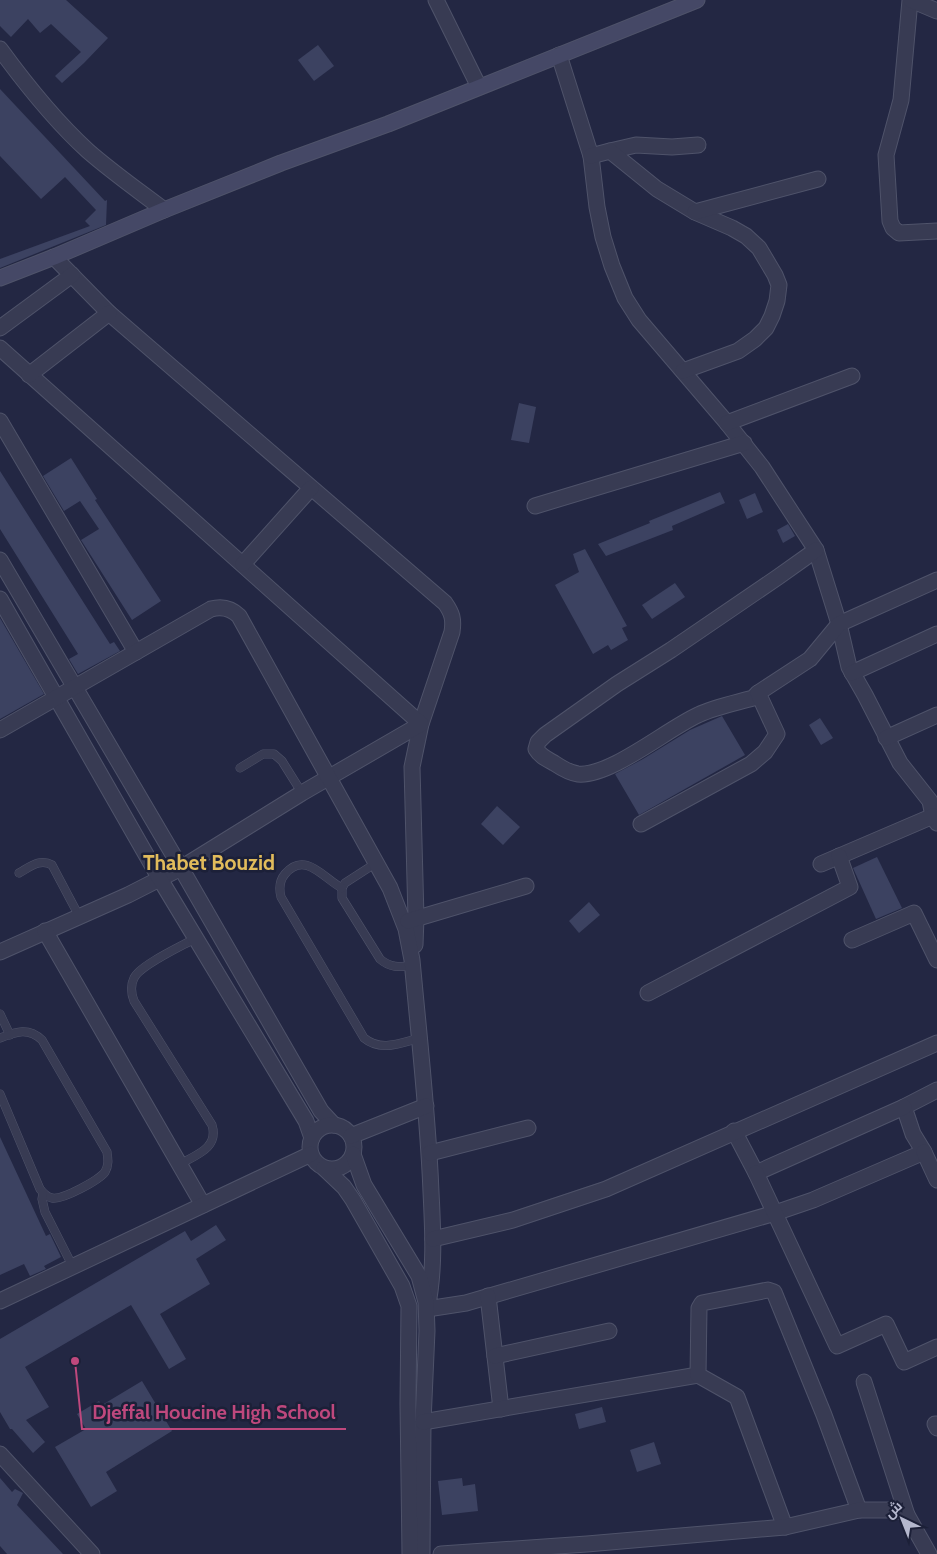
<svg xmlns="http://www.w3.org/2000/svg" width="937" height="1554" viewBox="0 0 937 1554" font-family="Cabin,Cairo,sans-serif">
<rect width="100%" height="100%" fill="#232743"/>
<g fill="#3c4261">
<polygon points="0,0 66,0 108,38 84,63 62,83 55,76 81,52 51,24 40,33 28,19 11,37 0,26"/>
<polygon points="318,45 334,66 314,81 298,60"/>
<polygon points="0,89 105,201 107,200 106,225 0,268 0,259 90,226 85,221 96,210 65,177 41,199 0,156"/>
<polygon points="519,403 536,407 529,443 511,440"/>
<polygon points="71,458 97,499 95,500 161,601 132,620 81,540 99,529 80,501 64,511 43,476"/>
<polygon points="0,471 110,644 114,642 120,651 78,674 69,659 78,654 0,529"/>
<polygon points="720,492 725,503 672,526 673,530 606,556 598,544 650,523 649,521"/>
<polygon points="755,493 763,512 747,519 739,500"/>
<polygon points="788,524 795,536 783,543 777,530"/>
<polygon points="585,549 627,626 622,628 628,640 611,650 608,645 593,654 555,585 579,572 573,554"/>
<polygon points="675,583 685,597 652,619 642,605"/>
<polygon points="0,618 44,694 0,719"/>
<polygon points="722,716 745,755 639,815 615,774 643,759 690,730"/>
<polygon points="820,718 833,738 821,745 809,725"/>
<polygon points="497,806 520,827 503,845 481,824"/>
<polygon points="877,857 902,908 876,919 853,868"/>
<polygon points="589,902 600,915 579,933 569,921"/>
<polygon points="0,1137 46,1236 50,1234 61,1257 44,1266 46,1269 30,1276 24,1264 0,1275"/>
<polygon points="216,1225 226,1240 196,1259 210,1284 160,1314 186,1359 169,1369 131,1305 25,1367 49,1407 26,1420 45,1442 33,1453 12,1429 10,1429 0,1412 0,1339 185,1231 191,1241"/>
<polygon points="142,1381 172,1431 106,1472 117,1491 91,1507 55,1447 86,1429 77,1414 99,1401 102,1405"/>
<polygon points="602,1407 606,1422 579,1429 575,1414"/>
<polygon points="654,1442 661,1464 637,1472 630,1450"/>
<polygon points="0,1478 12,1492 15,1489 23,1493 17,1505 63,1554 7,1554 0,1546"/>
<polygon points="462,1478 463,1486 475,1484 478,1511 442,1515 438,1481"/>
</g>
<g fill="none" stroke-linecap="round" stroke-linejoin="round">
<g stroke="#4f536a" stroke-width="9">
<g id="lane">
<polyline points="240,768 263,754 274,754 282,761 302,793"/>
<path d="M376,863L345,883L342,888V898L380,959C390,968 400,967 413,966"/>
<path d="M19,873C30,867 40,858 52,865L79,916"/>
<path d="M342,888C324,879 305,850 285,874C279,881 279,889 281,897L364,1038C381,1052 400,1043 420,1038"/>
<polyline points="0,1014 10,1035"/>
<path d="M0,1038C16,1032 28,1027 42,1040L107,1152C108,1159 109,1165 105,1172C99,1180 63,1200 52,1198C47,1197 43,1193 40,1189L0,1094"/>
<path d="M180,1164C196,1155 219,1148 212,1125L134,1001C131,993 130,986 134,978C140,965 182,946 196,938"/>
<polyline points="43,1193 42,1199 45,1212 73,1267"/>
</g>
</g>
<g stroke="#4f536a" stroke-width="17">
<g id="street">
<polyline points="436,0 479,87"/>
<polyline points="910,0 901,100 886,155 890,221 893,228 899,233 937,231"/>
<polyline points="911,0 937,11"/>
<path d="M0,49C27,86 54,120 88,151C112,172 139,191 164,210"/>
<polyline points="559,55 591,156 597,207 603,237 612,266 625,298 639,320 727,423 762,467 816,550 839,624 849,667 865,695 900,763 930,801 933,816 937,823"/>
<polyline points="610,151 636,145 672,147 698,145"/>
<polyline points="591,156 610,151 657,189 695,212 732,228 746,236 759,248 775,275 779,285 777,301 772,316 766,328 755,339 738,351 683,371"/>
<polyline points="695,212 818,179"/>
<path d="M54,257L109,313L445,603C452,613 454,619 452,632L421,724L412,767L416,918L415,945"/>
<polyline points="0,328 72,275"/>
<polyline points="0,348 421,724 302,793 181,868 128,895 0,952"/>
<polyline points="29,375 109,313"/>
<polyline points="0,421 136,652"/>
<polyline points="727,423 852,376"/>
<polyline points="535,506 744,443"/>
<polyline points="0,560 181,868 321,1111 334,1125"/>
<polyline points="243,564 311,488"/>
<polyline points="0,599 160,879 306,1121 312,1138"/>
<polyline points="852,673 937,634"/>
<path d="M758,693L753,698C735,703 714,707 698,715C667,729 610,777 578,774C570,773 560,767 554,763C547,759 540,756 536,749L538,742L545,735L617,684L671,650L778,577L816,550"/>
<path d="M0,730L211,609C222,606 231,608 239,616L390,888L406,929L412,960C419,1037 428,1114 431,1192C433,1231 435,1271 427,1309L466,1303L775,1213L813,1200L924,1152L913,1134L904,1107L937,1090"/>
<polyline points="886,738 937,715"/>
<polyline points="641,824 751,764 765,752 777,734 758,693 810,659 839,624 937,580"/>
<polyline points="821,864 933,816"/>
<polyline points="408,921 526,886"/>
<polyline points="45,931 203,1205"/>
<polyline points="852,940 914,913 937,960"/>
<polyline points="648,993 850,887 839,856"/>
<circle cx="332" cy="1147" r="22"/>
<polyline points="734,1131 756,1173 904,1107"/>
<polyline points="351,1136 426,1106"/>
<polyline points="924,1152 937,1180"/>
<polyline points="430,1153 528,1128"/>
<polyline points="353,1154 364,1185 419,1276 426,1302 427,1331 423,1422 422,1554"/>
<polyline points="324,1168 344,1187 353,1200 402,1286 409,1306 408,1404 410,1554"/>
<polyline points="756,1173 837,1346 886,1324 904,1362 937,1347"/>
<polyline points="433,1239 513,1220 606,1189 937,1043"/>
<polyline points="488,1296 501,1409"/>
<polyline points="0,1301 311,1154"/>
<polyline points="495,1356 609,1331"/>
<polyline points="864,1382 907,1515"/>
<polyline points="423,1422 698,1375"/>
<polyline points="937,1424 935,1424 937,1428"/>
<polyline points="0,1454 92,1554"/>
<polyline points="785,1527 737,1397 698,1375 699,1308 702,1303 768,1290 774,1292 824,1415 859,1510"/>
<polyline points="441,1554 587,1544 785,1527 859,1510 898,1510 907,1515 929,1554"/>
</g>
</g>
<g stroke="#4f536a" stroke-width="17">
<polyline id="secondary" points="0,278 54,257 164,210 281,163 388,124 697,0"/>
</g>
<use href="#lane" stroke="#383b53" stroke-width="8"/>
<use href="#street" stroke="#383b53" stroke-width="15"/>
<use href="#secondary" stroke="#454866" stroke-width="15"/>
</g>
<g text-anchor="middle" stroke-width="5" stroke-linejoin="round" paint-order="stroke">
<g font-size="21" font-weight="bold" fill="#e1bb5b" stroke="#1c2038">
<text x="209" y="870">Thabet Bouzid</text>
</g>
</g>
<path fill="none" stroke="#be487d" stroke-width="2" d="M75 1361L82 1429H346"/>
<circle fill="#be487d" stroke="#1c2038" stroke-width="2" cx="75" cy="1361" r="5"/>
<g font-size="20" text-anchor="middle" font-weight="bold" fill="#be487d" stroke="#1c2038" stroke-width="5" stroke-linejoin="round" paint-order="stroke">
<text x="214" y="1419">Djeffal Houcine High School</text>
</g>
<g transform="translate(902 1519) rotate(317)" stroke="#1c2038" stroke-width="4" paint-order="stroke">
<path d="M0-4L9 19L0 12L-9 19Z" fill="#b4b7cd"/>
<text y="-8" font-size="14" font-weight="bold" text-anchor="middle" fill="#b4b7cd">ش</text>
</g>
</svg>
